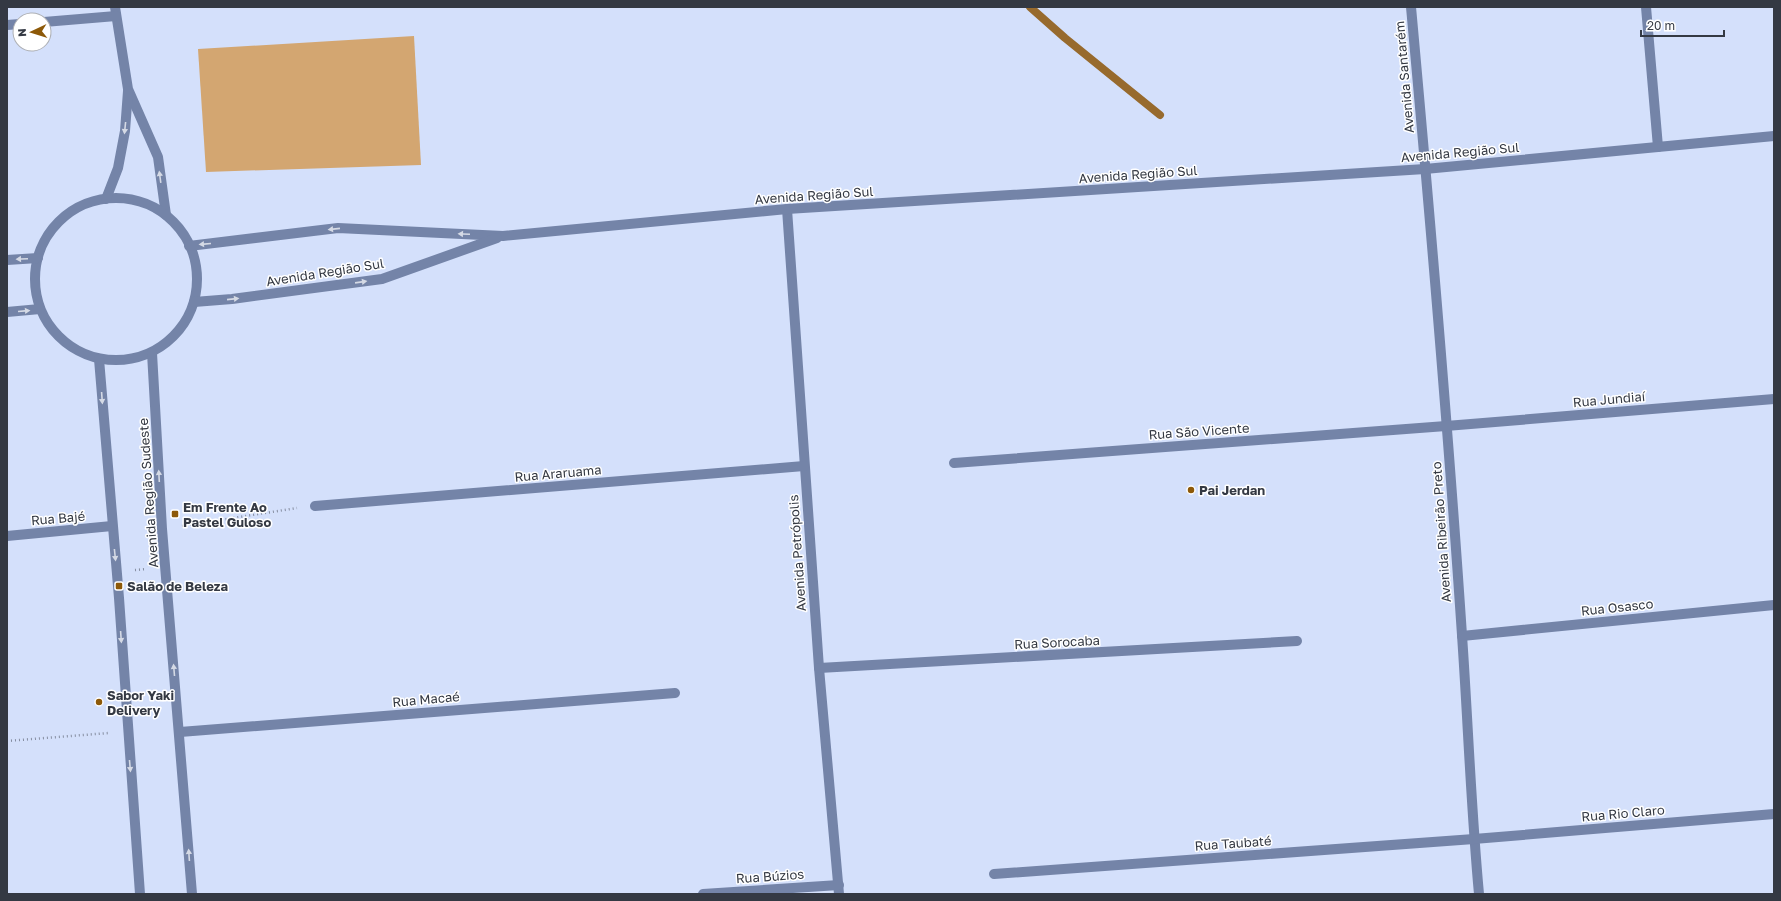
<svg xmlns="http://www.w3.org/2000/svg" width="1781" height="901" viewBox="0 0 1781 901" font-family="'Golos Text',sans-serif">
<rect width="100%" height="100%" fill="#d4e0fb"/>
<polygon fill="#d3a671" points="414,36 421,165 206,172 198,49"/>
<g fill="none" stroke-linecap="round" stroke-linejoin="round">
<polyline stroke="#976a2d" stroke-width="8" points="1030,7 1065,38 1160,115"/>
<g stroke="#858da0" stroke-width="2.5" stroke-dasharray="1 3" stroke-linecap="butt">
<polyline points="182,526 297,508"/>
<polyline points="135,570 146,569"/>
<polyline points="7,741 109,733"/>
</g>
<g stroke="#7484a8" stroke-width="10">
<polyline points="115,7 128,89 158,157 166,215"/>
<path d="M1411,7C1430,216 1448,426 1462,635C1468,722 1471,808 1479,894"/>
<polyline points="1646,7 1658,147"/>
<polyline points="44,22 116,16"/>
<polyline points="7,25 20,24"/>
<circle cx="116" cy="279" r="81"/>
<polyline points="106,199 118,168 125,131 128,91"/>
<polyline points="787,209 819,668 839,894"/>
<polyline points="189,246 338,228 503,236 787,209 1425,169 1774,136"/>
<polyline points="7,260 38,258"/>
<polyline points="194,302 232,299 382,279 497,238"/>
<polyline points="7,312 40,309"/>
<polyline points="152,353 162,529 192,894"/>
<polyline points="99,359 119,598 140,894"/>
<polyline points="954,463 1446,426 1774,399"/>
<polyline points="315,506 804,466"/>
<polyline points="7,536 112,526"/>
<polyline points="1462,636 1774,605"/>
<polyline points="819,668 1297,641"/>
<polyline points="180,732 675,693"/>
<polyline points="994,874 1474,839 1774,814"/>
<polyline points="703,894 839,885"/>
</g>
</g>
<defs><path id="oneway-solid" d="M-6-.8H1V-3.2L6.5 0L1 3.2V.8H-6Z"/></defs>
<g fill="#d5dae5">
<use href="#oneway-solid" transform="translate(125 128) rotate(96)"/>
<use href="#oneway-solid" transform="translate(160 177) rotate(-98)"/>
<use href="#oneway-solid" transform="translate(334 229) rotate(174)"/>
<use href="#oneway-solid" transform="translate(464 234) rotate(-177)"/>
<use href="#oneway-solid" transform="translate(205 244) rotate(175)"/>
<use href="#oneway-solid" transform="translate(22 259) rotate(177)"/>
<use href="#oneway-solid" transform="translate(361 282) rotate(-8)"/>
<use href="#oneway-solid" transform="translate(233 299) rotate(-6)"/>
<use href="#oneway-solid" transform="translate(24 311) rotate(-5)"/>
<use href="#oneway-solid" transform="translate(102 398) rotate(86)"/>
<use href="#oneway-solid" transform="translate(159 476) rotate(-93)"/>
<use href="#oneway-solid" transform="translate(115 555) rotate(84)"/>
<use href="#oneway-solid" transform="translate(121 637) rotate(86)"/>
<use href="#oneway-solid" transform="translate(174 670) rotate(-95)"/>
<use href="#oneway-solid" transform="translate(130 766) rotate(85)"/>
<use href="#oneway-solid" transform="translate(189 855) rotate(-94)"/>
</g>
<g fill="#8d5908" stroke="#fff" stroke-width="1.5">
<circle cx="1191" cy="490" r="4"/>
<rect x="171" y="510" width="8" height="8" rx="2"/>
<rect x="115" y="582" width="8" height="8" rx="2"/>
<circle cx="99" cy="702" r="4"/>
</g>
<g text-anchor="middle" stroke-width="3" stroke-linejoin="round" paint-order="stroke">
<g font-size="13" fill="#343943" stroke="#fff">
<text transform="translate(1404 77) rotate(-95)" y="5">Avenida Santarém</text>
<text transform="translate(1460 152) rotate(-5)" y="5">Avenida Região Sul</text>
<text transform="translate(1138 174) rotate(-4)" y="5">Avenida Região Sul</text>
<text transform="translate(814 195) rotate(-4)" y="5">Avenida Região Sul</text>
<text transform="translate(325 272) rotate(-9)" y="5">Avenida Região Sul</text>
<text transform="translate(1609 399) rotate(-5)" y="5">Rua Jundiaí</text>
<text transform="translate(1199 431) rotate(-4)" y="5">Rua São Vicente</text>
<text transform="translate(558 473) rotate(-5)" y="5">Rua Araruama</text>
<text transform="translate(148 493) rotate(-94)" y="5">Avenida Região Sudeste</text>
<text transform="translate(58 518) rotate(-5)" y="5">Rua Bajé</text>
<text transform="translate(1441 532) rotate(-94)" y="5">Avenida Ribeirão Preto</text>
<text transform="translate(797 553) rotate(-94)" y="5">Avenida Petrópolis</text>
<text transform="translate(1617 607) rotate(-6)" y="5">Rua Osasco</text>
<text transform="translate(1057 642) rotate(-3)" y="5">Rua Sorocaba</text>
<text transform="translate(426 699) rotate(-5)" y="5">Rua Macaé</text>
<text transform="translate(1623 813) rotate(-5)" y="5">Rua Rio Claro</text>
<text transform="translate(1233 843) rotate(-4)" y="5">Rua Taubaté</text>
<text transform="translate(770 876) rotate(-4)" y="5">Rua Búzios</text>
</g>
<g font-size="13" font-weight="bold" fill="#343943" stroke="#fff" text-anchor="start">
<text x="1199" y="495">Pai Jerdan</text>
<text x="183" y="512">Em Frente Ao<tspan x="183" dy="15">Pastel Guloso</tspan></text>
<text x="127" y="591">Salão de Beleza</text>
<text x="107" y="700">Sabor Yaki<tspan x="107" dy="15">Delivery</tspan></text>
</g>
</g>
<rect width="1781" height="901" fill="none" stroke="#343943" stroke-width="16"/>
<g transform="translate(32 32) rotate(266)"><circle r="19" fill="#ffffff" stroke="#aeb0b4"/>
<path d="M0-3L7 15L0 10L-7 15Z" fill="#8d5908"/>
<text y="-6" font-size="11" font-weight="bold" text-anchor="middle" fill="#343943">N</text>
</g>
<path d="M1641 30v6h83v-6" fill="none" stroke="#343943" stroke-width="2"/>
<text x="1647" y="30" font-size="12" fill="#343943" stroke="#ffffff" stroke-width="3" paint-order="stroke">20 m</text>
</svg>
